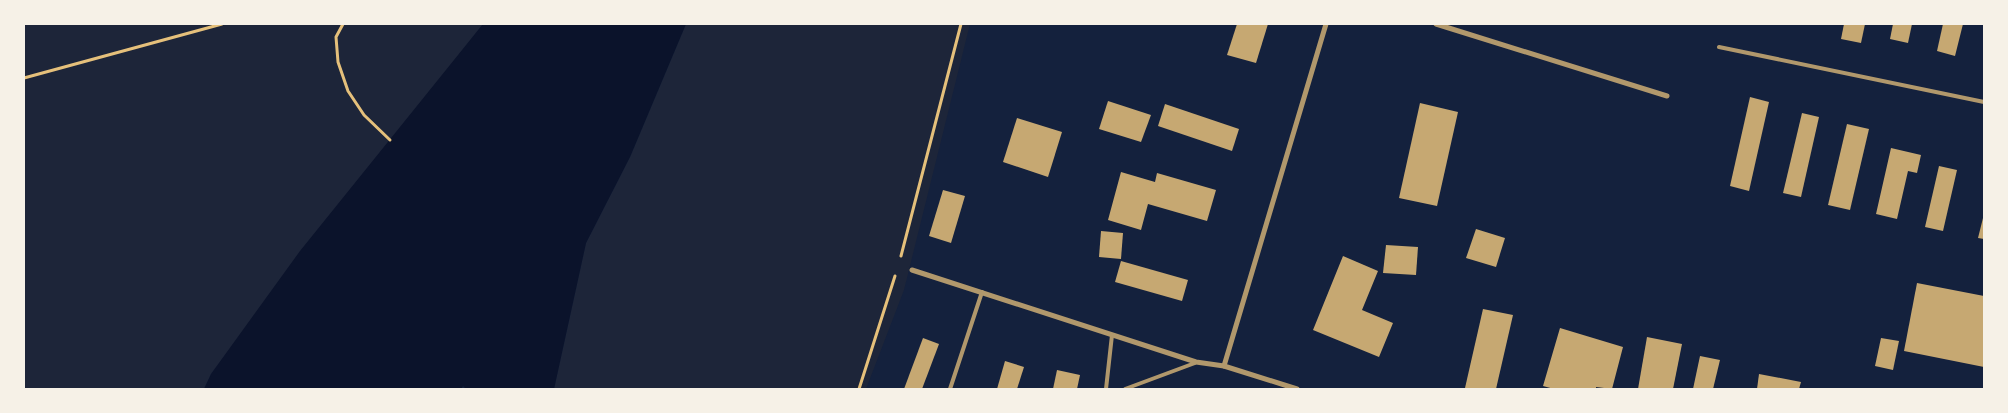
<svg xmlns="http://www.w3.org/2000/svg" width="2008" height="413" viewBox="0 0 2008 413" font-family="'DejaVu Sans',sans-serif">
<rect width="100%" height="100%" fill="#14213d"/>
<g fill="#1d2539">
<polygon points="24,24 483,24 211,374 204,389 24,389"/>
<polygon points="686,24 970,24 904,290 866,389 554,389 586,243 630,157"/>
</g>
<polygon fill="#0b132b" points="483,24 686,24 630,157 586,243 554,389 466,389 463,386 461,389 204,389 211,374 300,251"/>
<g fill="#c6a872">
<polygon points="1237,24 1268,24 1256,63 1227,55"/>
<polygon points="1844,24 1865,24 1861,43 1841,39"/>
<polygon points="1893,24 1912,24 1908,43 1890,39"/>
<polygon points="1943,24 1963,24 1955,56 1937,51"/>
<polygon points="1750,97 1769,102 1749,191 1730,186"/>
<polygon points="1108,101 1151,115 1141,142 1099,129"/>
<polygon points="1420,103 1458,112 1437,206 1399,198"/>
<polygon points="1165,104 1239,129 1232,151 1158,126"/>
<polygon points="1802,113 1819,117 1801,197 1783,193"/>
<polygon points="1017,118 1062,132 1048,177 1003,162"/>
<polygon points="1847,124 1869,129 1850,210 1828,205"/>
<polygon points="1891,148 1921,155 1917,173 1908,171 1897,219 1876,214"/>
<polygon points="1939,166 1957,170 1943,231 1925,227"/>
<polygon points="1121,172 1155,182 1157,173 1216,190 1207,221 1148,204 1141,230 1108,220"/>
<polygon points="943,190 965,196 951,243 929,236"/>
<polygon points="1984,214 1984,239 1978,238"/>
<polygon points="1476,229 1505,238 1496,267 1466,258"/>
<polygon points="1101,231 1123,233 1121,259 1099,257"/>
<polygon points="1386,245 1418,247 1416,275 1383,273"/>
<polygon points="1343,256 1378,271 1362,310 1393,323 1379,357 1313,330"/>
<polygon points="1121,261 1188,280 1182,301 1115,282"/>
<polygon points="1917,283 1984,296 1984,367 1904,351"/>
<polygon points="1483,309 1513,315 1496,389 1465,388"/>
<polygon points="1560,328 1623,347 1612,389 1596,387 1596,389 1554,389 1543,386"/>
<polygon points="1647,337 1682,344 1673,389 1638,389"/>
<polygon points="923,338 939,344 922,389 904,389"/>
<polygon points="1881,338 1899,341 1893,370 1875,366"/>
<polygon points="1700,356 1720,360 1713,389 1693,389"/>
<polygon points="1005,361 1024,367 1017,389 997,389"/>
<polygon points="1057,370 1080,375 1077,389 1053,389"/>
<polygon points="1759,374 1801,382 1799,389 1757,389"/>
</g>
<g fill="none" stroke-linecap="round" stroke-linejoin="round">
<g stroke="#e5c07b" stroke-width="3">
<polyline points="343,24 336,37 338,62 348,91 364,115 390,140"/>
<polyline points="24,78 222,24"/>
<polyline points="901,256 961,24"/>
<polyline points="859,389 895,276"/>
</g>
<g stroke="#b1986c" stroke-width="4">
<polyline points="1719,47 1984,102"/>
<polyline points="950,389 982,292"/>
<polyline points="1106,389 1112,335"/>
<polyline points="1125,389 1195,363"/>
</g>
<g stroke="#b1986c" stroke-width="5">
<polyline points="1436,24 1667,96"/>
<polyline points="912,270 1196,362 1224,366 1297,389"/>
<polyline points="1224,366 1326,24"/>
</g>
</g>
<rect width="2008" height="413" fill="none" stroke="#f6f1e7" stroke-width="50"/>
</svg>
